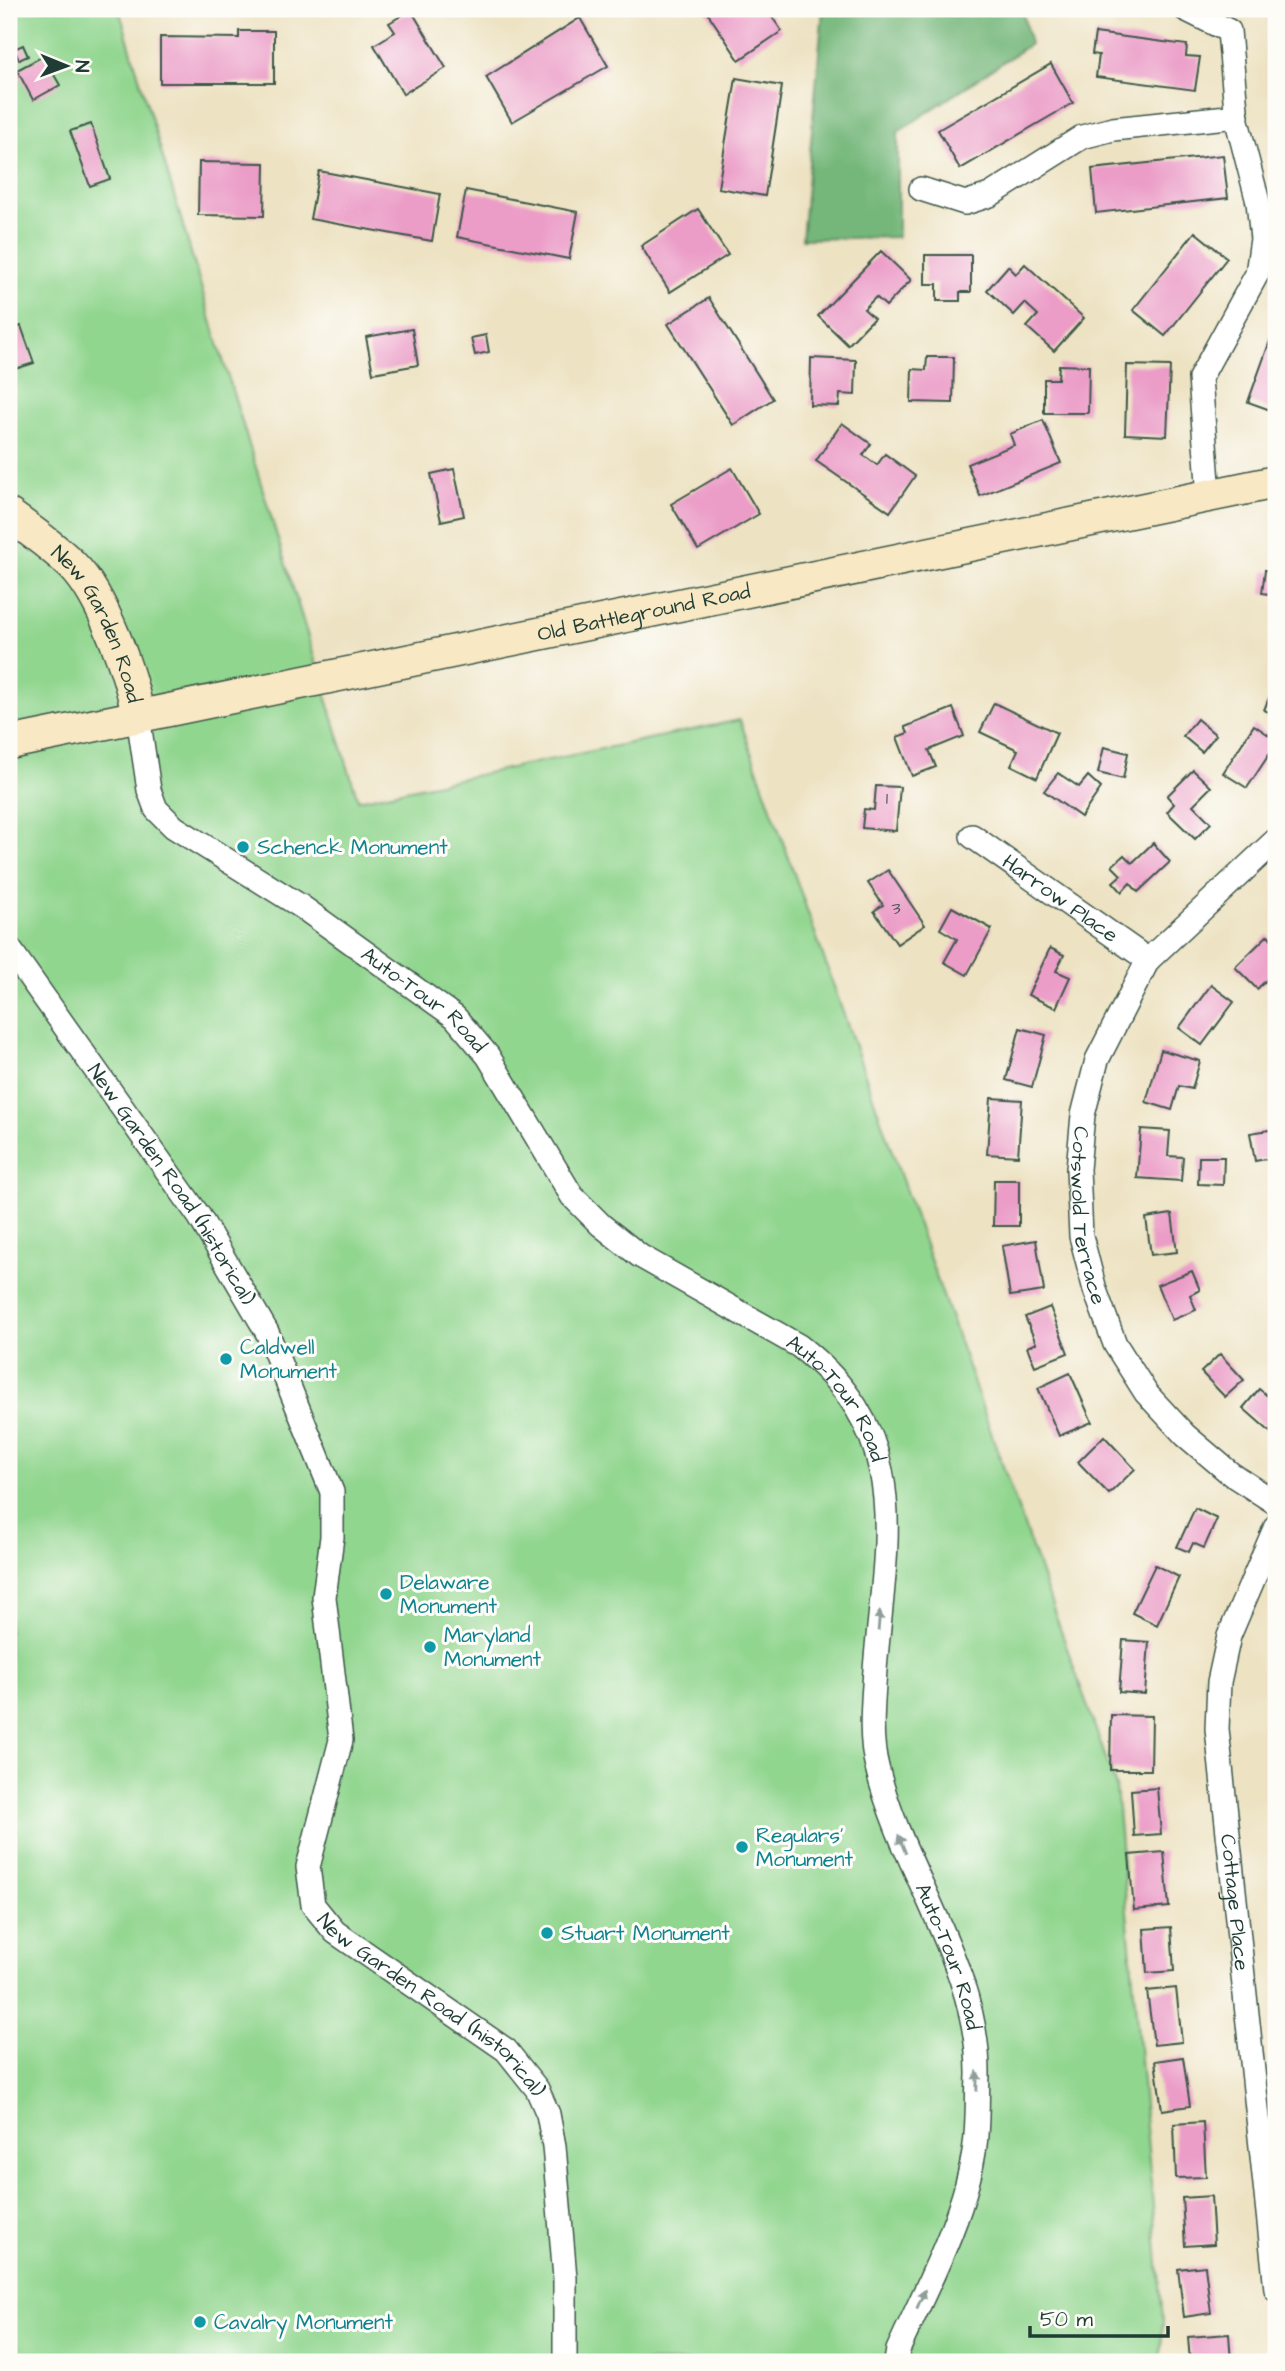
<svg xmlns="http://www.w3.org/2000/svg" width="1285" height="2371" viewBox="0 0 1285 2371" font-family="'Architects Daughter',sans-serif">
<rect width="100%" height="100%" fill="#fdfcf7"/>
<filter id="ink" filterUnits="userSpaceOnUse"><feTurbulence type="fractalNoise" baseFrequency=".0143" numOctaves="2"/><feDisplacementMap in="SourceGraphic" scale="14" xChannelSelector="R" yChannelSelector="G"/><feConvolveMatrix kernelMatrix="1 2 1 2 8 2 1 2 1" color-interpolation-filters="sRGB"/></filter>
<filter id="wash" filterUnits="userSpaceOnUse"><feTurbulence type="fractalNoise" baseFrequency=".00686" numOctaves="4" result="noise"/><feDisplacementMap in="SourceGraphic" scale="28" xChannelSelector="R" yChannelSelector="G"/><feGaussianBlur stdDeviation="1.57" result="paint"/><feColorMatrix in="noise" values="0 0 0 0 0 0 0 0 0 0 0 0 0 0 0 0 0 1.4 0 .05"/><feComposite in="paint" operator="in"/></filter>
<g filter="url(#wash)">
<rect width="100%" height="100%" fill="#ede2c2"/>
<polygon fill="#91d68f" stroke="#588a62" stroke-width="2" points="9,9 119,9 215,334 358,800 740,720 1116,1787 1163,2320 1160,2362 9,2362"/>
<polygon fill="#74b77a" stroke="#4a7a57" stroke-width="2" points="823,9 1022,9 1030,44 898,132 898,237 802,239"/>
<g id="blocks">
<g fill="#eb9cc7">
<polygon points="705,9 766,9 782,31 739,60"/>
<polygon points="411,10 446,68 403,94 374,45 395,32 389,23"/>
<polygon points="580,18 608,66 512,122 486,77"/>
<polygon points="239,31 274,31 274,83 160,83 160,37 239,38"/>
<polygon points="1095,33 1187,45 1186,56 1200,57 1195,90 1096,77 1099,55 1092,54"/>
<polygon points="23,45 28,56 19,60 14,49"/>
<polygon points="43,56 60,85 33,100 17,70"/>
<polygon points="1051,64 1073,103 960,169 938,130"/>
<polygon points="736,78 782,86 765,196 718,188"/>
<polygon points="91,124 110,179 90,186 70,131"/>
<polygon points="1223,155 1228,198 1096,213 1092,169"/>
<polygon points="199,162 265,163 264,216 198,215"/>
<polygon points="319,171 440,194 432,241 310,219"/>
<polygon points="466,190 578,212 569,259 457,237"/>
<polygon points="698,209 728,255 670,292 641,246"/>
<polygon points="1195,232 1227,258 1165,336 1133,310"/>
<polygon points="881,251 911,280 886,306 876,297 864,309 874,318 848,345 818,316"/>
<polygon points="925,255 971,255 971,292 960,292 960,301 937,301 937,284 925,284"/>
<polygon points="1025,264 1084,318 1054,351 1027,327 1038,315 1025,303 1014,315 987,290 1008,266 1016,274"/>
<polygon points="709,298 773,399 733,425 668,324"/>
<polygon points="1276,324 1276,412 1248,402"/>
<polygon points="21,326 34,363 9,371 9,330"/>
<polygon points="412,329 418,365 373,373 366,337"/>
<polygon points="486,335 489,352 475,355 471,338"/>
<polygon points="927,357 954,357 953,403 911,402 912,369 926,370"/>
<polygon points="811,358 856,360 855,395 840,394 839,406 810,405"/>
<polygon points="1059,365 1089,366 1088,413 1044,413 1044,379 1058,379"/>
<polygon points="1127,365 1170,366 1167,436 1125,434"/>
<polygon points="1043,420 1061,463 980,496 967,464 1014,445 1010,434"/>
<polygon points="842,423 871,444 863,455 877,465 885,454 915,476 890,512 816,461"/>
<polygon points="732,468 759,514 698,550 671,504"/>
<polygon points="454,469 464,516 441,521 431,474"/>
<polygon points="1265,570 1276,572 1276,595 1262,593"/>
<polygon points="1276,681 1276,715 1264,710"/>
<polygon points="994,703 1057,733 1037,778 1011,765 1018,750 980,732"/>
<polygon points="953,708 964,736 929,750 936,767 912,776 897,737 908,733 905,727"/>
<polygon points="1197,719 1216,735 1202,752 1183,736"/>
<polygon points="1254,725 1276,740 1276,744 1247,788 1223,773"/>
<polygon points="1104,747 1128,753 1123,779 1098,773"/>
<polygon points="1193,770 1211,787 1193,805 1211,823 1195,839 1167,812 1174,804 1167,796"/>
<polygon points="1058,773 1079,787 1088,776 1101,788 1081,817 1044,791"/>
<polygon points="876,786 900,787 896,831 862,828 864,809 874,810"/>
<polygon points="1153,843 1170,862 1138,892 1130,883 1122,892 1113,882 1121,875 1112,866 1124,855 1132,863"/>
<polygon points="888,870 925,925 897,944 874,911 883,905 868,883"/>
<polygon points="952,907 992,929 967,975 944,962 957,939 940,929"/>
<polygon points="1268,935 1276,944 1276,971 1257,989 1235,967"/>
<polygon points="1050,948 1064,955 1056,971 1070,977 1056,1008 1028,995"/>
<polygon points="1211,985 1234,1002 1202,1045 1179,1028"/>
<polygon points="1020,1028 1046,1035 1032,1087 1006,1080"/>
<polygon points="1161,1050 1200,1061 1192,1089 1179,1086 1172,1110 1146,1102"/>
<polygon points="991,1098 1022,1100 1018,1156 987,1154"/>
<polygon points="1141,1129 1170,1131 1168,1156 1183,1157 1181,1181 1137,1178"/>
<polygon points="1276,1129 1276,1170 1273,1171 1271,1158 1255,1161 1250,1133"/>
<polygon points="1199,1157 1224,1157 1223,1185 1198,1184"/>
<polygon points="994,1180 1019,1180 1019,1226 993,1226"/>
<polygon points="1172,1214 1177,1252 1151,1255 1146,1218"/>
<polygon points="1036,1240 1044,1291 1010,1296 1002,1246"/>
<polygon points="1192,1271 1200,1290 1190,1295 1196,1310 1172,1320 1157,1285"/>
<polygon points="1050,1307 1068,1353 1035,1366 1027,1347 1036,1343 1025,1317"/>
<polygon points="1220,1354 1244,1380 1225,1397 1201,1372"/>
<polygon points="1070,1373 1092,1422 1059,1436 1038,1388"/>
<polygon points="1259,1389 1276,1403 1276,1437 1243,1408"/>
<polygon points="1104,1436 1135,1469 1109,1494 1078,1462"/>
<polygon points="1195,1508 1217,1519 1204,1548 1193,1543 1189,1552 1177,1547"/>
<polygon points="1155,1565 1179,1577 1157,1625 1132,1613"/>
<polygon points="1123,1640 1149,1642 1145,1694 1119,1692"/>
<polygon points="1274,1689 1276,1689 1276,1738 1273,1737"/>
<polygon points="1111,1715 1152,1716 1151,1770 1110,1770"/>
<polygon points="1157,1788 1161,1834 1134,1836 1131,1790"/>
<polygon points="1164,1852 1169,1907 1134,1910 1129,1855"/>
<polygon points="1171,1927 1174,1971 1147,1973 1144,1929"/>
<polygon points="1176,1988 1182,2042 1154,2045 1147,1991"/>
<polygon points="1183,2057 1190,2106 1162,2110 1155,2061"/>
<polygon points="1203,2122 1206,2177 1176,2178 1174,2124"/>
<polygon points="1211,2196 1214,2244 1185,2246 1182,2198"/>
<polygon points="1205,2266 1211,2313 1184,2317 1178,2269"/>
<polygon points="1229,2334 1231,2362 1190,2362 1188,2337"/>
</g>
</g>
</g>
<g filter="url(#ink)">
<use href="#blocks" fill-opacity="0" stroke="#3e5649" stroke-width="2"/>
<g fill="none" stroke-linecap="round" stroke-linejoin="round">
<g stroke="#3e5649" stroke-width="26">
<g id="street">
<polyline points="1185,9 1229,31 1237,121 1258,202 1262,239 1257,274 1200,378 1209,495"/>
<polyline points="921,189 965,203 990,195 1082,137 1113,129 1237,116"/>
<path id="s1" d="M138,716L149,790L156,809L174,827L302,907L455,1017L488,1056L572,1196L601,1225L640,1256L799,1346C916,1437 885,1542 875,1670C873,1702 869,1736 877,1767C902,1871 979,1966 978,2075C977,2098 978,2122 975,2145C966,2214 927,2286 898,2350L896,2362"/>
<path id="s2" d="M972,836L1148,960"/>
<path id="s3" d="M1276,840L1148,960L1097,1060L1083,1115L1078,1169L1081,1236L1095,1290L1115,1344L1146,1393L1185,1435L1231,1474L1276,1503"/>
<path id="s4" d="M9,948L199,1216L267,1332L332,1492V1537L324,1597L341,1740L308,1867L313,1905L335,1932L506,2050L537,2089L548,2114L554,2146L565,2278V2362"/>
<path id="s5" d="M1276,1526L1229,1636L1219,1682L1217,1729L1276,2289"/>
</g>
</g>
<g stroke="#3e5649" stroke-width="35">
<g id="secondary">
<path id="s6" d="M9,515C31,531 54,547 73,566C103,596 131,675 138,716"/>
<path id="s7" d="M9,743L1276,482"/>
</g>
</g>
<use href="#street" stroke="#fff" stroke-width="23"/>
<use href="#secondary" stroke="#f8e8c3" stroke-width="32"/>
</g>
<defs><path id="oneway-solid" d="M-6-.8H1V-3.2L6.5 0L1 3.2V.8H-6Z" transform="scale(1.75)"/></defs>
<g fill="#8f9e9a">
<use href="#oneway-solid" transform="translate(879 1621) rotate(-85)"/>
<use href="#oneway-solid" transform="translate(902 1844) rotate(-112)"/>
<use href="#oneway-solid" transform="translate(977 2081) rotate(-89)"/>
<use href="#oneway-solid" transform="translate(921 2299) rotate(-66)"/>
</g>
</g>
<g fill="#0f9aa8" stroke="#fdfcf7" stroke-width="2.5">
<circle cx="243" cy="847" r="7"/>
<circle cx="226" cy="1359" r="7"/>
<circle cx="386" cy="1594" r="7"/>
<circle cx="430" cy="1647" r="7"/>
<circle cx="742" cy="1847" r="7"/>
<circle cx="547" cy="1933" r="7"/>
<circle cx="200" cy="2322" r="7"/>
</g>
<g text-anchor="middle" stroke-width="6" stroke-linejoin="round" paint-order="stroke">
<g font-size="18" fill="#525559">
<text x="887" y="804">1</text>
<text x="896" y="914">3</text>
</g>
<g font-size="21" fill="#1f3d34" stroke="#fdfcf7">
<text dy="7" stroke="none"><textPath href="#s7" startOffset="648">Old Battleground Road</textPath></text>
<text dy="7" stroke="none"><textPath href="#s6" startOffset="145">New Garden Road</textPath></text>
<text dy="7" stroke="none"><textPath href="#s2" startOffset="108">Harrow Place</textPath></text>
<text dy="7" stroke="none"><textPath href="#s1" startOffset="425">Auto-Tour Road</textPath></text>
<text dy="7" stroke="none"><textPath href="#s4" startOffset="287">New Garden Road (historical)</textPath></text>
<text dy="7" stroke="none"><textPath href="#s3" startOffset="446">Cotswold Terrace</textPath></text>
<text dy="7" stroke="none"><textPath href="#s1" startOffset="1013">Auto-Tour Road</textPath></text>
<text dy="7" stroke="none"><textPath href="#s5" startOffset="388">Cottage Place</textPath></text>
<text dy="7" stroke="none"><textPath href="#s1" startOffset="1601">Auto-Tour Road</textPath></text>
<text dy="7" stroke="none"><textPath href="#s4" startOffset="1211">New Garden Road (historical)</textPath></text>
</g>
<g font-size="21" fill="#0d838f" stroke="#fdfcf7" text-anchor="start">
<text x="257" y="854">Schenck Monument</text>
<text x="240" y="1354">Caldwell<tspan x="240" dy="24">Monument</tspan></text>
<text x="400" y="1589">Delaware<tspan x="400" dy="24">Monument</tspan></text>
<text x="444" y="1642">Maryland<tspan x="444" dy="24">Monument</tspan></text>
<text x="756" y="1842">Regulars'<tspan x="756" dy="24">Monument</tspan></text>
<text x="561" y="1940">Stuart Monument</text>
<text x="214" y="2329">Cavalry Monument</text>
</g>
</g>
<rect width="1285" height="2371" fill="none" stroke="#fdfcf7" stroke-width="35"/>
<g transform="translate(66 66) rotate(91)" stroke="#fdfcf7" stroke-width="5" paint-order="stroke">
<path d="M0-5L12 26L0 18L-12 26Z" fill="#1f3d34"/>
<text y="-10" font-size="19" font-weight="bold" text-anchor="middle" fill="#1f3d34">N</text>
</g>
<path d="M1030 2326v10h138v-10" fill="none" stroke="#1f3d34" stroke-width="3.5"/>
<text x="1040" y="2326" font-size="21" fill="#1f3d34" stroke="#fdfcf7" stroke-width="5" paint-order="stroke">50 m</text>
</svg>
